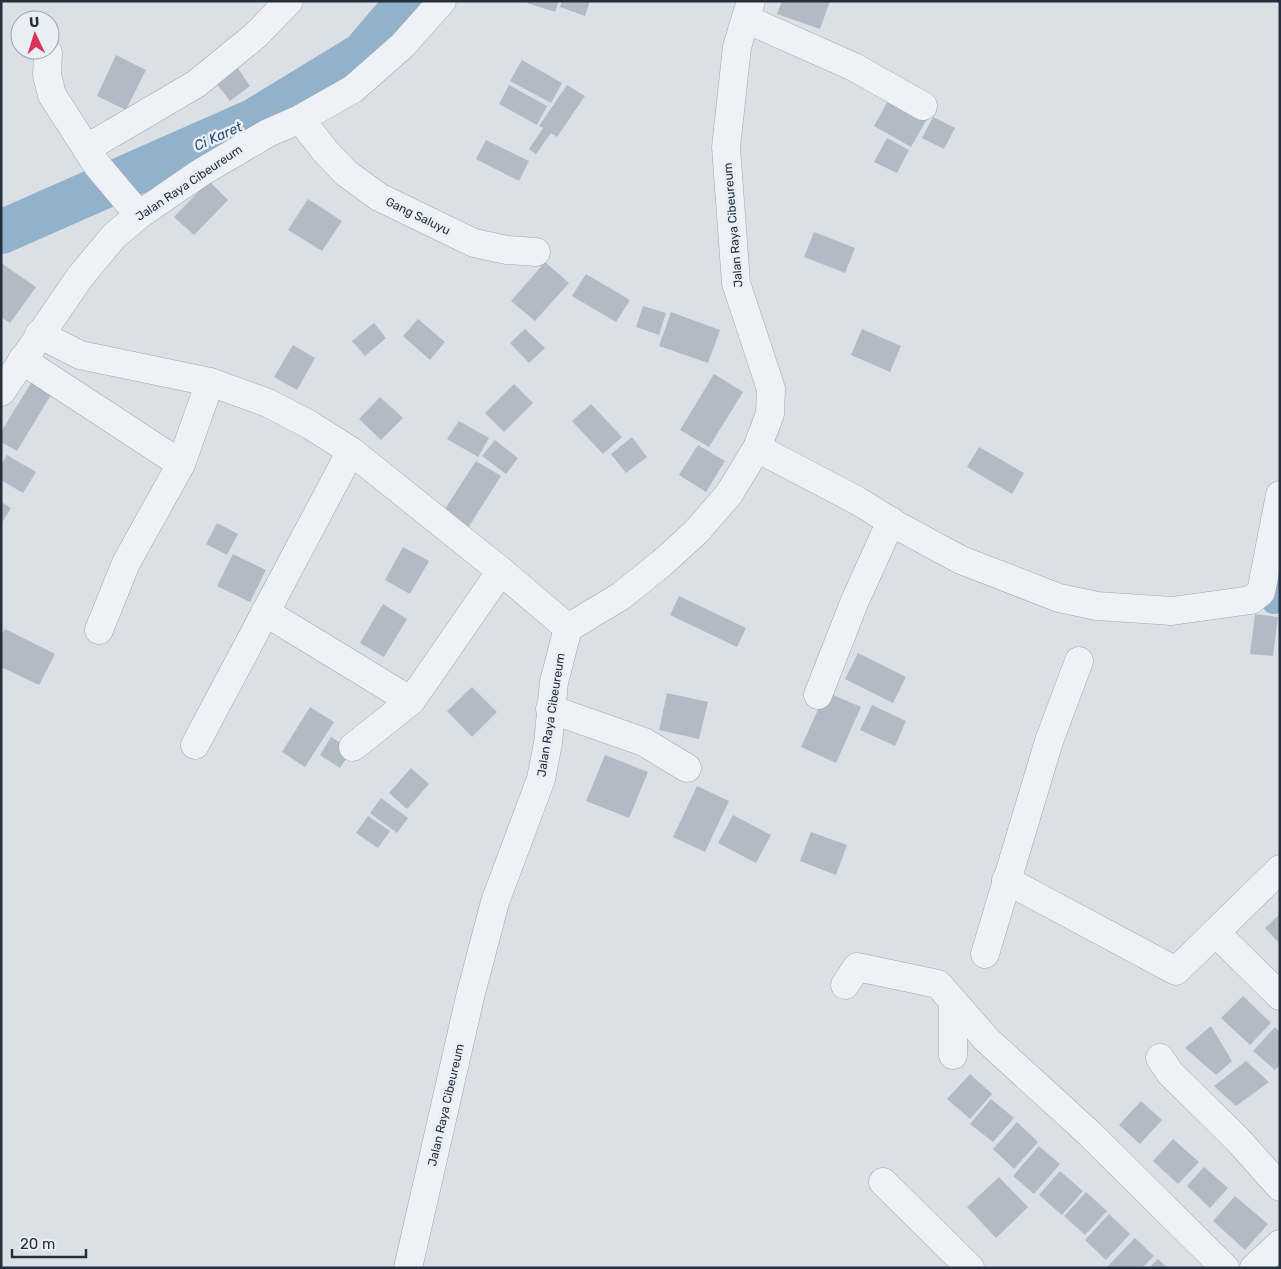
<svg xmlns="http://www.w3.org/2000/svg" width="1281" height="1269" viewBox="0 0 1281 1269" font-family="Rubik,sans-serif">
<rect width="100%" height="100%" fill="#dbe0e7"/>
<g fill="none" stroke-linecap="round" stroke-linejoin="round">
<polyline stroke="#92b1ca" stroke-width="26" points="1274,601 1279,559"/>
<polyline stroke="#92b1ca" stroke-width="44" points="1,232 253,121 363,54 408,1"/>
</g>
<g fill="#b2bac4">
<polygon points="528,1 559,1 555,12 527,3"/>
<polygon points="562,1 590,1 585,16 560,7"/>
<polygon points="782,1 830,1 820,29 777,14"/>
<polygon points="116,55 146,70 126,110 97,96"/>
<polygon points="522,60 562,83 551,103 510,81"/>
<polygon points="237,67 250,86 230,101 216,83"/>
<polygon points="509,85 547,106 537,125 499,104"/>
<polygon points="567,85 585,96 557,137 551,133 536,154 529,149 543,128 539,126"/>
<polygon points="890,97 927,119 911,147 874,126"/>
<polygon points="933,117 955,128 944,149 922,138"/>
<polygon points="887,138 909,150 897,173 874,162"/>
<polygon points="486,140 529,161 519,181 476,159"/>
<polygon points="209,181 228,200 194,235 174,217"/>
<polygon points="308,199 342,221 322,251 288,230"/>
<polygon points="814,232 855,248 845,273 804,257"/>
<polygon points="545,262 569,283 535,321 511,301"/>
<polygon points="1,263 36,287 10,323 1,317"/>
<polygon points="586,274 630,300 616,322 572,296"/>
<polygon points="643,306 666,313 659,335 636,327"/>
<polygon points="671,312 720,330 708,363 659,346"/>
<polygon points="418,319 445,342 430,360 403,336"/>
<polygon points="374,323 386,338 365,356 352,341"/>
<polygon points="525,329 545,348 529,363 510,343"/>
<polygon points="862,329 901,346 890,372 851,355"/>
<polygon points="293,345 315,358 297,390 274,377"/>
<polygon points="714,374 743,392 709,447 680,430"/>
<polygon points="34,378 54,390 17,451 1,442 1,432"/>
<polygon points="514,384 533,403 504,432 485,413"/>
<polygon points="380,397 403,418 381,440 359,419"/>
<polygon points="591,404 622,437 603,454 572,421"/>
<polygon points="459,421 489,438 478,457 447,439"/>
<polygon points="632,437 647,457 626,473 611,454"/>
<polygon points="495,440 518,458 506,474 482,456"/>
<polygon points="698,445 725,461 706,492 679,475"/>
<polygon points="979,447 1024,473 1012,494 967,467"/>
<polygon points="7,455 36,472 23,493 1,480 1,465"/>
<polygon points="476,461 501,476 466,531 441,515"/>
<polygon points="1,502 11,508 1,524"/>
<polygon points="217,523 238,534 227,555 206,544"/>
<polygon points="403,547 429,561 410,594 385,580"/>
<polygon points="233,554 266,570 250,602 217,586"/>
<polygon points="679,596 746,628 737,647 670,615"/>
<polygon points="383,604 407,619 384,657 360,643"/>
<polygon points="1255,614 1278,617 1273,656 1250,654"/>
<polygon points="5,629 55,654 39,685 1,667 1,635"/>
<polygon points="858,653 906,677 893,703 845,679"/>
<polygon points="472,687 497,712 472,737 447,711"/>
<polygon points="826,692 861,707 836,763 801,747"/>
<polygon points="667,693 708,702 699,739 659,730"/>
<polygon points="872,705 906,721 895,746 860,730"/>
<polygon points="310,707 334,722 305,767 282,752"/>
<polygon points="331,737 352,750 340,768 320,755"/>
<polygon points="605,755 648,772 629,818 586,801"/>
<polygon points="411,768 429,784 407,809 389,793"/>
<polygon points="697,786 729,801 705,852 673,837"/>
<polygon points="381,798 408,818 397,833 370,813"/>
<polygon points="733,815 771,835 756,863 718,843"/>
<polygon points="368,816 390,831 378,848 356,833"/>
<polygon points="811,832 847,845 836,875 800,861"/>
<polygon points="1280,914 1280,944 1265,928"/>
<polygon points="1243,996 1271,1023 1250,1045 1221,1018"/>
<polygon points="1211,1026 1232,1061 1216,1075 1185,1048"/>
<polygon points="1275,1027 1280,1032 1280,1065 1275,1070 1253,1051"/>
<polygon points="1246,1061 1269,1082 1236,1106 1214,1086"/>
<polygon points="970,1074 992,1094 970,1119 947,1099"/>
<polygon points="991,1099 1014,1118 993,1142 970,1124"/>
<polygon points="1141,1101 1162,1120 1140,1144 1119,1125"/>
<polygon points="1017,1122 1038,1142 1014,1169 993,1149"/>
<polygon points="1173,1139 1199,1162 1178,1184 1153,1161"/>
<polygon points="1039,1146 1060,1164 1034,1194 1013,1176"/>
<polygon points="1204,1167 1228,1188 1210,1208 1187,1186"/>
<polygon points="1060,1171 1083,1191 1062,1215 1039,1195"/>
<polygon points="999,1177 1028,1207 996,1238 967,1207"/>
<polygon points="1086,1192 1107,1211 1085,1235 1064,1216"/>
<polygon points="1235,1196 1268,1224 1245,1250 1213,1221"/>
<polygon points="1109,1214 1130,1234 1106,1260 1085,1240"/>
<polygon points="1135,1238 1154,1256 1142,1268 1106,1268"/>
<polygon points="1158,1259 1168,1268 1149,1268"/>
</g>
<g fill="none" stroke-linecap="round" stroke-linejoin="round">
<g stroke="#a0a7b1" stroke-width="29">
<g id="minor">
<polyline points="746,19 854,67 923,106"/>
<polyline points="48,53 47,75 52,95 97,165 139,215"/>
<polyline points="300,119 326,152 346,173 379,197 474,243 507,250 536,252"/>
<polyline points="87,148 196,84 256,35 289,1"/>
<polyline points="39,334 80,355 210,382 268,403 310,425 351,451 501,571 568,628"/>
<polyline points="22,360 181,464"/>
<polyline points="1,392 80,277 114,236 139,215 200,173 268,133 300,119 353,89 403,45 442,1"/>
<polyline points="757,448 858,501 898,526 961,560 1059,598 1097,606 1172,611 1251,600 1261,592 1280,495"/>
<polyline points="265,612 411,701"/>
<polyline points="99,630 126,563 181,464 210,382"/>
<polyline points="818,695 854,603 891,521"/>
<polyline points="550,709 644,742 687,768"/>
<polyline points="195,745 351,451"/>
<polyline points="353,747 411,701 501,571"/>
<polyline points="1006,880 1176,971 1280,869"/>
<polyline points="1216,933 1280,996"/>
<polyline points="985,954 1049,741 1079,661"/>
<polyline points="845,985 857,967 938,984 987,1040 1090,1134 1225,1268"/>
<polyline points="953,1001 953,1055"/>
<polyline points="1160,1058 1170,1073 1238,1140 1280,1187"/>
<polyline points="883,1182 970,1268"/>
<polyline points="408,1268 470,997 495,902 541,779 548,743 554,682 568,628 621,596 662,563 696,532 729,494 757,448 770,414 771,389 736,283 726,147 737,47 751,1"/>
<polyline points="1254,1268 1280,1244"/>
</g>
</g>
<use href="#minor" stroke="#eef1f5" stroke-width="28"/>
</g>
<g text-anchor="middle" stroke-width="5" stroke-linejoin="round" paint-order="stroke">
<g font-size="12" fill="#242f3e" stroke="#eaeff5">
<text transform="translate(189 183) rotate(-34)" y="4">Jalan Raya Cibeureum</text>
<text transform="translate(418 216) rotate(26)" y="4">Gang Saluyu</text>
<text transform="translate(733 225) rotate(-95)" y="4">Jalan Raya Cibeureum</text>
<text transform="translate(551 715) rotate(-81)" y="4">Jalan Raya Cibeureum</text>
<text transform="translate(446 1105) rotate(-77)" y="4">Jalan Raya Cibeureum</text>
</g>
<g font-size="14" font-style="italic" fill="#2b5074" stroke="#eaeff5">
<text transform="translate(218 136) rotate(-24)" y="5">Ci Karet</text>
</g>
</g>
<rect width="1281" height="1269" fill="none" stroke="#242f3e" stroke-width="5"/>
<g transform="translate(35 35) rotate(356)"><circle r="24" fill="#eaeff5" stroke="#9ba2ac"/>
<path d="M0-4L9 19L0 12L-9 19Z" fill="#d83455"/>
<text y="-8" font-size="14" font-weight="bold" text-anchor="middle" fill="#242f3e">U</text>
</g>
<path d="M12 1249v8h74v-8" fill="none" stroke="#242f3e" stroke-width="2.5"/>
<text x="20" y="1249" font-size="15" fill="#242f3e" stroke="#eaeff5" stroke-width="4" paint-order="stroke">20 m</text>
</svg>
